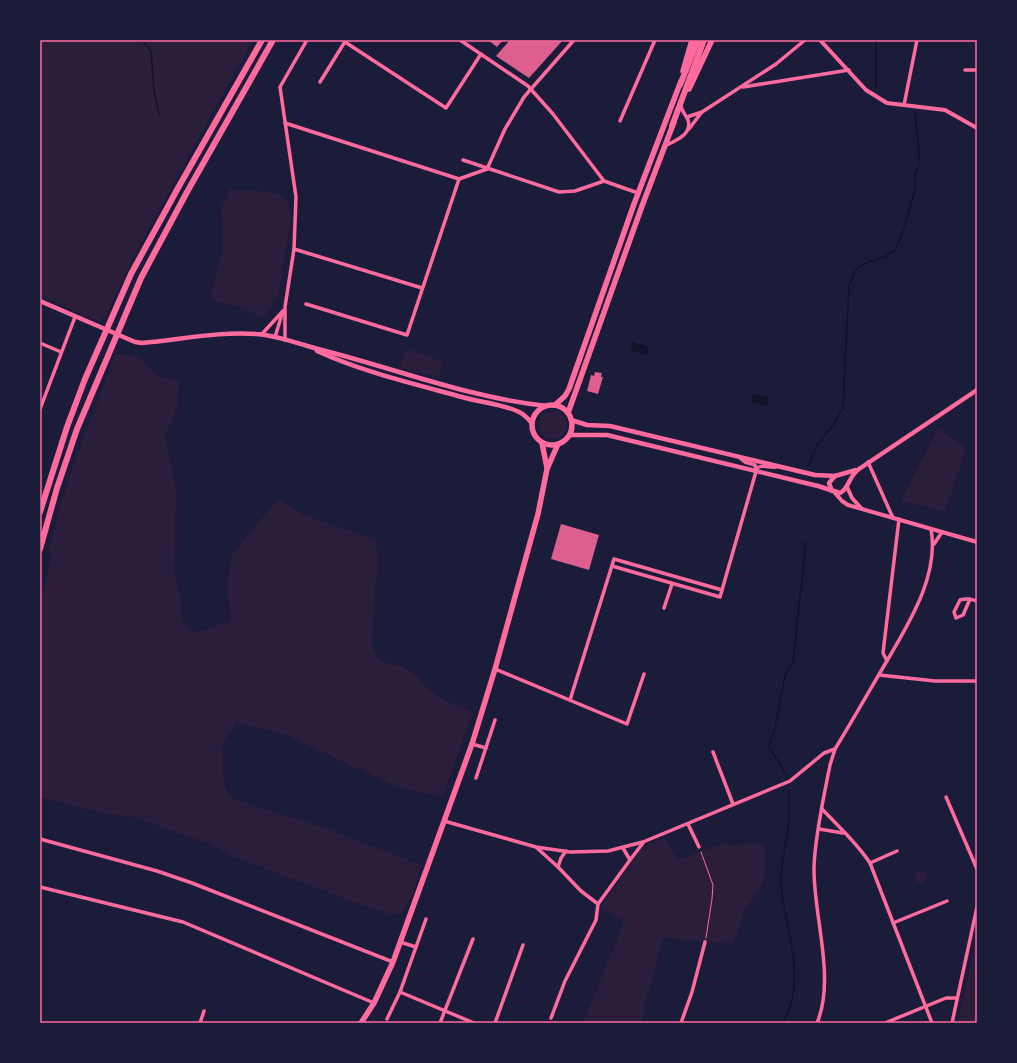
<svg xmlns="http://www.w3.org/2000/svg" width="1017" height="1063" viewBox="0 0 1017 1063" font-family="'Archivo Narrow',sans-serif">
<rect width="100%" height="100%" fill="#1b1b3a"/>
<g fill="#2a1e3b">
<polygon points="40,40 253,40 138,248 106,316 103,316 100,323 40,295"/>
<polygon points="230,189 270,192 282,195 288,201 291,218 278,296 264,317 235,306 210,300 223,250 223,226 220,211"/>
<polygon points="407,349 444,362 438,377 399,368"/>
<path d="M115,355H135L143,359L147,366L160,377L179,381L178,406L165,435L176,490L174,574L181,602V621L195,633L230,621L227,581L233,553L278,499L301,514L376,540L379,568L375,587L372,646C379,670 394,660 410,671C421,678 426,689 437,696C448,703 461,706 473,712L442,798L436,795L418,792L389,783L288,736L236,722L222,745L224,785L233,799L327,829L422,865L413,894L399,916L373,909L234,857L206,843L134,817L100,813L40,797V602L51,560L49,548L69,477Z"/>
<circle cx="553" cy="425" r="14"/>
<polygon points="938,428 966,449 945,512 901,501"/>
<polygon points="664,838 678,860 725,842 727,845 765,844 765,873 763,883 745,910 733,944 663,938 643,1011 645,1012 641,1023 583,1023 624,922 601,909 602,904 644,846"/>
<circle cx="921" cy="877" r="6"/>
<polygon points="977,935 977,1023 958,1023"/>
</g>
<g fill="#12122b">
<polygon points="632,342 649,347 647,355 630,350"/>
<polygon points="753,394 769,397 767,406 751,402"/>
</g>
<g fill="none" stroke-linecap="round" stroke-linejoin="round">
<g stroke="#12122b" stroke-width="1.5">
<polyline points="142,40 151,51 154,90 159,114"/>
<polyline points="876,87 876,40"/>
<polyline points="808,466 816,447 836,421 843,408 849,286 855,271 863,264 884,257 895,251 902,234 915,191 915,175 920,163 915,112"/>
<polyline points="788,777 769,747 775,728 785,676 793,661 806,542"/>
<path d="M783,1023C809,977 783,928 781,880C781,863 786,846 788,829C790,816 788,803 789,790"/>
</g>
</g>
<g fill="#dd5f8e">
<polygon points="488,40 503,40 497,47"/>
<polygon points="510,40 563,40 529,78 496,56"/>
<polygon points="595,372 602,373 601,377 603,377 598,394 587,391 591,375 594,376"/>
<polygon points="561,524 599,535 589,570 551,559"/>
</g>
<g fill="none" stroke-linecap="round" stroke-linejoin="round">
<polyline stroke="#ff6b9d" stroke-width="1" points="701,852 713,885 712,899 706,938"/>
<g stroke="#ff6b9d" stroke-width="3.5">
<polyline points="460,40 528,86 553,114 604,181 638,193"/>
<polyline points="345,42 446,108 481,54"/>
<polyline points="965,70 977,70"/>
<polyline points="320,82 346,40"/>
<polyline points="743,87 849,70"/>
<polyline points="904,105 917,40"/>
<polyline points="687,117 702,112 776,64 805,40"/>
<polyline points="620,121 655,40"/>
<polyline points="285,123 459,179"/>
<polyline points="689,129 701,113"/>
<path d="M665,146C674,141 693,135 688,120C686,115 682,112 681,106"/>
<polyline points="463,160 559,192 575,191 604,181"/>
<polyline points="487,169 505,129 524,97 574,40"/>
<polyline points="459,179 487,169"/>
<polyline points="294,249 422,288"/>
<polyline points="306,304 407,335 459,179"/>
<polyline points="261,335 283,311"/>
<polyline points="275,337 283,311"/>
<polyline points="285,340 285,307 294,249 296,197 280,87 307,40"/>
<polyline points="40,343 61,352"/>
<polyline points="40,409 75,317"/>
<polyline points="740,458 745,462 755,465 756,469"/>
<polyline points="868,462 893,518"/>
<polyline points="934,544 942,532"/>
<path d="M612,566L720,597L757,468C763,464 769,468 776,467"/>
<path d="M970,599L963,615L956,618L954,612L960,600C967,598 970,599 977,601"/>
<polyline points="664,608 672,584"/>
<polyline points="887,661 883,653 899,519"/>
<polyline points="495,669 627,724 644,674"/>
<polyline points="879,675 935,681 977,681"/>
<polyline points="570,700 614,559 722,590"/>
<polyline points="472,744 486,748"/>
<polyline points="713,752 733,804"/>
<polyline points="476,778 495,720"/>
<polyline points="946,797 977,869"/>
<path d="M822,809C839,827 857,843 870,863L932,1023"/>
<polyline points="444,821 536,847 570,852 608,851 643,842 790,781 824,753 835,749"/>
<polyline points="688,824 699,847"/>
<polyline points="819,829 843,833"/>
<polyline points="40,839 157,871 192,883 393,962"/>
<polyline points="537,848 558,867 561,858 566,851"/>
<polyline points="623,848 630,860 643,843"/>
<polyline points="870,863 897,851"/>
<polyline points="558,867 581,891 598,904"/>
<polyline points="40,887 183,922 374,1003"/>
<polyline points="598,904 630,860"/>
<polyline points="893,923 947,901"/>
<polyline points="400,942 416,947 400,992 474,1023"/>
<polyline points="416,947 426,919"/>
<polyline points="551,1018 565,981 596,920 598,904"/>
<polyline points="387,1019 400,992"/>
<polyline points="200,1023 204,1011"/>
<polyline points="440,1023 473,939"/>
<polyline points="495,1023 523,945"/>
<polyline points="681,1023 692,992 705,942"/>
<path d="M817,1023C836,978 813,915 814,867C815,835 824,796 830,765L835,749C854,718 872,686 891,654C912,618 939,573 931,529"/>
<polyline points="885,1023 946,998 957,998"/>
<polyline points="952,1023 977,907"/>
</g>
<g stroke="#ff6b9d" stroke-width="4">
<polyline points="820,40 866,90 887,103 945,110 977,128"/>
<polyline points="847,487 852,498 861,508"/>
<polyline points="835,493 842,501 848,505 977,542"/>
</g>
<g stroke="#ff6b9d" stroke-width="4.5">
<path d="M40,301L135,342L142,343C179,340 220,331 256,334C277,335 298,344 318,349C394,368 469,398 547,406"/>
<path d="M317,351C363,372 414,384 462,397C478,402 509,405 521,413C525,415 529,420 532,423"/>
<polyline points="571,420 587,425 610,426 815,475 835,476 856,470"/>
<path d="M570,435H607L818,486L840,493C849,489 848,477 859,469L977,390"/>
<polyline points="832,491 829,483 835,476"/>
</g>
<g stroke="#ff6b9d" stroke-width="5.5">
<polyline points="683,71 692,40"/>
<polyline points="689,89 712,40"/>
<polyline points="555,405 565,396 569,389 634,204 681,81"/>
<circle cx="552" cy="425" r="20"/>
<polyline points="568,413 642,206 674,122"/>
<polyline points="542,443 547,468"/>
<polyline points="361,1023 374,1003 393,962 472,744 495,669 538,514 547,469 558,444"/>
</g>
<g stroke="#ff6b9d" stroke-width="6">
<polyline points="680,85 698,40"/>
<polyline points="672,126 704,40"/>
<polyline points="40,512 67,427 85,379 131,274 178,188 262,40"/>
<polyline points="40,549 57,488 77,429 141,278 187,192 273,40"/>
</g>
</g>
<rect width="1017" height="1063" fill="none" stroke="#1b1b3a" stroke-width="82"/>
<rect x="41" y="41" width="935" height="981" fill="none" stroke="#ff6b9d" stroke-width="1.5"/>
</svg>
